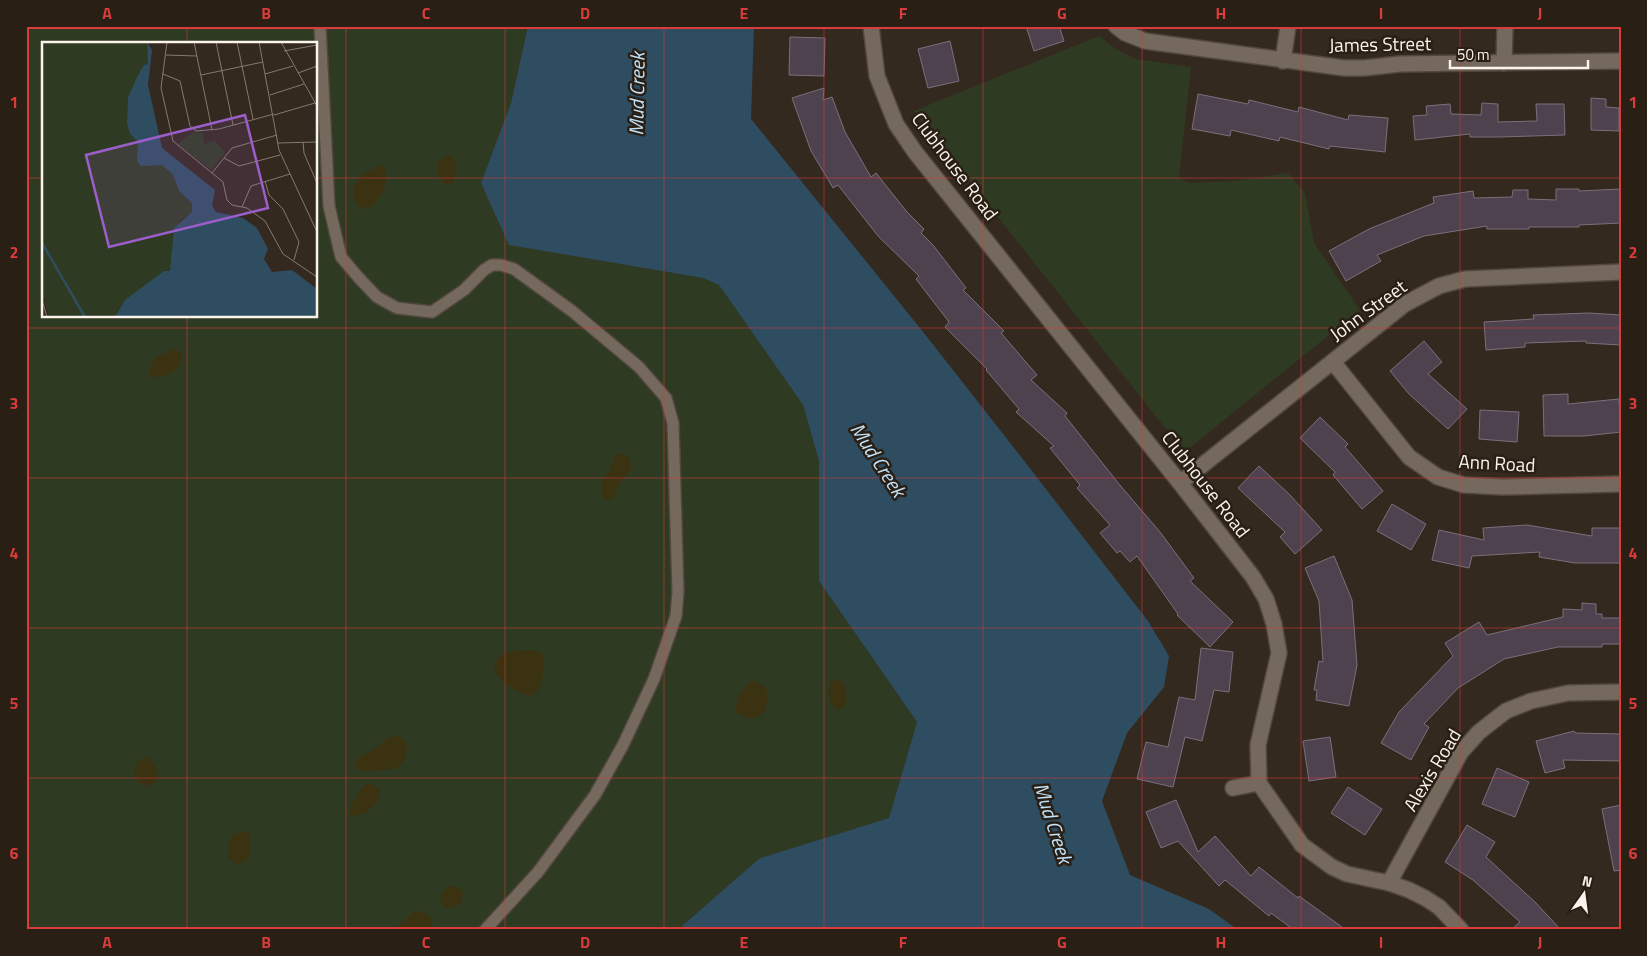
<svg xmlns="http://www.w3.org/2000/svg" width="1647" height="956" viewBox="0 0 1647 956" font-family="'Titillium Web',sans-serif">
<rect width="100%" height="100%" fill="#34291e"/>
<g fill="#2f3a22" fill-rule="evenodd">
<path d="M26,26H528L511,103L481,183L510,245L703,278L719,285L803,405L819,461V581L917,722L889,818L760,858L683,925L682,930H26ZM44,44H316V316H44Z"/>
<polygon points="1099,36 1116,49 1136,59 1191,67 1179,177 1188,183 1235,181 1288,173 1305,193 1314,243 1360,310 1187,450 1181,448 914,111"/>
</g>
<g fill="#3b3212">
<path d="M446,155L451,156C458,165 457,173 453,183L446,185L438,176V163Z"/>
<path d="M379,165C397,171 380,204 368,208C355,213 350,193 355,184C359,176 371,170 379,165Z"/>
<path d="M174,349C187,352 182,366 174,371C168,375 160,377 153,377L149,374C153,355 159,356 174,349Z"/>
<path d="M618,454L626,455C638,469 626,472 620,483C615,490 617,501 606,500L601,495V482L609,472L615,457Z"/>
<path d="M532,650L542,653C545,663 544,691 532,695C525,698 503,683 499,678C496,675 495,670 494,667C498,649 516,651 532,650Z"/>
<path d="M835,679L843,682C847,693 851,708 836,710C829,701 824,686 835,679Z"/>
<path d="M753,681C771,684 771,702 761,715C752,721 744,719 736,712C733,703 745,684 753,681Z"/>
<path d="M400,736L406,741C409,754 405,760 396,769L367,771L357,769L355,764L358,758L376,748L386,739L390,737Z"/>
<path d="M146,757C155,762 158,772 157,781L147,786L139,783L134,776C135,768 136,759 146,757Z"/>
<path d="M367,784H371L379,789C382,803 365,817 351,815L349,810C355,800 357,790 367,784Z"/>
<path d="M243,831L249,834C251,848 254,860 237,864L229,858L228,844L233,835Z"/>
<path d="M450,886L459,888L463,892C463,903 456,911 444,907L440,899L443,891Z"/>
<path d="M415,911C424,911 427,914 433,920L431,925L419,930H393Z"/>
</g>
<polygon fill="#2f4d60" points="528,26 754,26 751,119 924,333 1025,462 1148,621 1169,656 1164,687 1127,733 1102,801 1130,875 1209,909 1238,930 682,930 683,925 760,858 889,818 917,722 819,581 819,461 803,405 719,285 703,278 509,245 481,183 511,103"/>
<g fill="#4d424e" stroke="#7c6f7c">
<polygon points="1026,26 1059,26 1064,41 1034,51"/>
<polygon points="790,37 825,38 824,76 789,75"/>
<polygon points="950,41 959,81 928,88 918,49"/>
<polygon points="824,88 823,100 832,97 845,132 871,177 876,173 907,212 924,229 921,233 933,245 966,288 963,290 1004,331 1001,333 1037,375 1031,380 1067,413 1065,416 1119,484 1160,532 1194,578 1190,581 1233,622 1210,647 1177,615 1178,614 1137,556 1130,562 1120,551 1117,553 1100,533 1110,525 1077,488 1080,485 1050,448 1054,446 1016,412 1019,409 986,370 987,369 945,327 949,322 916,279 919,276 878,236 838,185 833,188 811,151 792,98"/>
<polygon points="1198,94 1248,104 1249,100 1298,112 1299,107 1348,120 1349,115 1388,118 1385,152 1330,146 1329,149 1280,137 1279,141 1231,130 1230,136 1192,129"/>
<polygon points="1591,98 1606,99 1606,107 1619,108 1619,131 1591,130"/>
<polygon points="1482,103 1498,104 1498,122 1537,121 1536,104 1564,104 1565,135 1500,137 1470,137 1470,134 1415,140 1413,116 1427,115 1426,106 1450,104 1451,114 1481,115"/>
<polygon points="1556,189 1579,189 1579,191 1621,189 1621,223 1579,225 1579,227 1529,227 1529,229 1487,229 1487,226 1424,236 1377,255 1381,261 1346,281 1329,251 1369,229 1434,203 1433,197 1473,191 1474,198 1512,197 1513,190 1528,190 1528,199 1556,200"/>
<polygon points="1589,313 1621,315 1621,345 1586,343 1586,341 1525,343 1525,347 1486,350 1484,322 1534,319 1533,315"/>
<polygon points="1424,341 1442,362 1428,374 1467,409 1448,429 1409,394 1390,371"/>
<polygon points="1568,394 1568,404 1619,399 1621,432 1584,436 1544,436 1543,395"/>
<polygon points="1480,410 1519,412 1517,442 1479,439"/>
<polygon points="1320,417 1348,444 1345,447 1383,491 1362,509 1333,475 1335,472 1300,438"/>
<polygon points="1259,466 1289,494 1322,530 1295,554 1280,537 1285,532 1238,488"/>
<polygon points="1392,504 1426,524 1411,550 1377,531"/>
<polygon points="1527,525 1592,536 1592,528 1621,528 1621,563 1575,563 1539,557 1540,552 1472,556 1469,568 1432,560 1439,530 1484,540 1483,528"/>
<polygon points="1334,556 1352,600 1357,665 1349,706 1316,700 1317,690 1314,690 1319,661 1323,662 1319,601 1305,568"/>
<polygon points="1582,603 1596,604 1596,614 1602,614 1602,618 1621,618 1621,644 1602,644 1602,647 1558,647 1504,659 1458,688 1424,724 1429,727 1411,760 1381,743 1399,712 1453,656 1445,643 1479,622 1487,635 1563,617 1563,609 1582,610"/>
<polygon points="1201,648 1233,652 1229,692 1214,690 1202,741 1185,737 1173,787 1137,779 1146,742 1168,747 1179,697 1195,700"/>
<polygon points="1574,731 1575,733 1621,734 1621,761 1563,760 1565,768 1545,773 1536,741"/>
<polygon points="1330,737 1336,777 1309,781 1303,741"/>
<polygon points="1497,768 1529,782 1515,817 1482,804"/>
<polygon points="1348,787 1382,809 1365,835 1331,813"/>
<polygon points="1176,800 1198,852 1215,836 1251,876 1259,867 1298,898 1299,896 1346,930 1294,930 1271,913 1269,916 1225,880 1219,886 1178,841 1161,848 1146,812"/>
<polygon points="1621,805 1621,870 1614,871 1602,809"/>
<polygon points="1467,825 1495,842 1486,857 1535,902 1561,930 1511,930 1520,922 1473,880 1445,862"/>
</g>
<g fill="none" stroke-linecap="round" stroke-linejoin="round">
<g stroke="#52473f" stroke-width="14">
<polyline id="service" points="320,26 329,206 341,257 359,278 377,297 397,308 432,312 464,290 484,270 492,265 501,265 514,269 572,311 639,367 666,398 673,423 678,592 676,616 654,679 623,745 595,795 538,872 485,930"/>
</g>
<g stroke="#52473f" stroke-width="18">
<g id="minor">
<polyline points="871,26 877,76 896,124 915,152 1180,483 1253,577 1266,599 1274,624 1279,653 1258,745 1259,783 1302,845 1332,867 1347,874 1389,883 1409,890 1425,898 1439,907 1461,930"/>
<polyline points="1116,26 1125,33 1145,41 1344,68 1364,68 1400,64 1621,61"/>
<polyline points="1283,61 1288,26"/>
<polyline points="1504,63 1505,26"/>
<polyline points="1333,362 1409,457 1438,477 1464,485 1502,487 1621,484"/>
<polyline points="1180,483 1405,304 1439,286 1465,279 1621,272"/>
<polyline points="1233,788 1259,783"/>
<polyline points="1389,883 1461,752 1479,732 1506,711 1531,701 1568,693 1621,692"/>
</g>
</g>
<use href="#service" stroke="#75685c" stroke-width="11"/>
<use href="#minor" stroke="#75685c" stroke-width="15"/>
</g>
<path fill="none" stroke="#da3c3c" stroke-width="1" stroke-opacity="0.55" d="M187,26V44M346,26V930M505,26V930M664,26V930M824,26V930M983,26V930M1142,26V930M1301,26V930M1460,26V930M26,178H44M316,178H1621M187,316V930M26,328H1621M26,478H1621M26,628H1621M26,778H1621"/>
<g text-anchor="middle" stroke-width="5" stroke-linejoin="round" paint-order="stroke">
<g font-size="19" fill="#fbf3ec" stroke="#2a1f15">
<text transform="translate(1380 44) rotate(-1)" y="7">James Street</text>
<text transform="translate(955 166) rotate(53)" y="7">Clubhouse Road</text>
<text transform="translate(1368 310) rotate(-36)" y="7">John Street</text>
<text transform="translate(1497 463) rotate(3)" y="7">Ann Road</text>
<text transform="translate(1206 484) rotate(52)" y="7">Clubhouse Road</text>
<text transform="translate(1432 770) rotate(-59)" y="7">Alexis Road</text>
</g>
<g font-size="20" font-style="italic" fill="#c2e3f9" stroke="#2a1f15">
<text transform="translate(637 94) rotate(-89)" y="7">Mud Creek</text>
<text transform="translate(878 460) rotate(57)" y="7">Mud Creek</text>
<text transform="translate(1053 823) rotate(72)" y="7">Mud Creek</text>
</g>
</g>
<g transform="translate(42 42)">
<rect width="275" height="275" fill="#34291e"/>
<path d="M0,0H105L107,22L101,26L88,92L96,100L95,119L120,123L131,133L137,149L150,161V171L138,178L128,230L83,258L73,275H44L38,266L43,275H7L0,252V201L9,215L0,199ZM151,90L161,91L162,102L173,99L183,110L170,128L135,102Z" fill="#2f3a22"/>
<path d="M105,0L110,8L106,43L120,106L173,148L170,164L174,170L201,176L215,186L226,207L222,217L230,230L250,228L275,247V275H73L83,258L122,229H128L132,186L150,170V161L137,149L131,133L120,123L99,124L95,119L96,100L88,92L85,81L86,56L95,35L102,23L106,22Z" fill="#2f4d60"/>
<path fill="none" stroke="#2f4d60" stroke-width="2.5" d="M0,201L43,275"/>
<path fill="none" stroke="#847a70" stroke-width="1" d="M125,0L119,46L131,99L181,140L185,158L190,163L205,166L223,179L241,212L275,235M152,0L170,88M174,0L191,83M195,0L211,77M217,0L237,108L275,190M239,0L275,64M242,9L275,3M124,13L155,14M256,31L275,24M121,32L138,39L148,84L154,89L177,87L232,72M223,32L251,24M159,33L221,20M228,53L262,42M232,73L273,61M261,100L262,111L275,141M236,101L275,100M182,116L197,124L238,113M170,131L190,106L235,93M223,139L227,153L241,167L257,200L252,218M200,165L209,144L248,132M0,258L5,275"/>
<path fill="#9b5eca" fill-opacity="0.15" stroke="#9b5eca" stroke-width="2.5" d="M203,73L226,166L67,205L44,113Z"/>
<rect width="275" height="275" fill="none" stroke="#fbf3ec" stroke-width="2.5"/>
</g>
<rect width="1647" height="956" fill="none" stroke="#2a1f15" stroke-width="55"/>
<g transform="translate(1584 894) rotate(14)" stroke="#2a1f15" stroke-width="4" paint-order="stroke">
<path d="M0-4L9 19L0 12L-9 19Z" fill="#fbf3ec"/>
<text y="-8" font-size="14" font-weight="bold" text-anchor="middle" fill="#fbf3ec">N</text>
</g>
<path d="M1450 60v8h138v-8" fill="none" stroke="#fbf3ec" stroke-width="2.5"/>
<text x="1457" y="60" font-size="15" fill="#fbf3ec" stroke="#2a1f15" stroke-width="4" paint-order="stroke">50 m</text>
<rect x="28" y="28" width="1592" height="900" fill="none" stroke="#da3c3c" stroke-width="2"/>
<g font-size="16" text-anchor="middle" font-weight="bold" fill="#da3c3c">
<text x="107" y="19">A</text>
<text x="266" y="19">B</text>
<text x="426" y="19">C</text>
<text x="585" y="19">D</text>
<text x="744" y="19">E</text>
<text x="903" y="19">F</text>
<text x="1062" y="19">G</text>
<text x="1221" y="19">H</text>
<text x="1381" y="19">I</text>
<text x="1540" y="19">J</text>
<text x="14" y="108">1</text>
<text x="1633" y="108">1</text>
<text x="14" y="258">2</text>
<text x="1633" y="258">2</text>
<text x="14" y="409">3</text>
<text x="1633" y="409">3</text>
<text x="14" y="559">4</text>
<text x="1633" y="559">4</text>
<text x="14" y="709">5</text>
<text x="1633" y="709">5</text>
<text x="14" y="859">6</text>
<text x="1633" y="859">6</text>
<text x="107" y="948">A</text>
<text x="266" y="948">B</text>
<text x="426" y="948">C</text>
<text x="585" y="948">D</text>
<text x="744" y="948">E</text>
<text x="903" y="948">F</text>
<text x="1062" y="948">G</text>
<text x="1221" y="948">H</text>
<text x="1381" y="948">I</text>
<text x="1540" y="948">J</text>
</g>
</svg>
